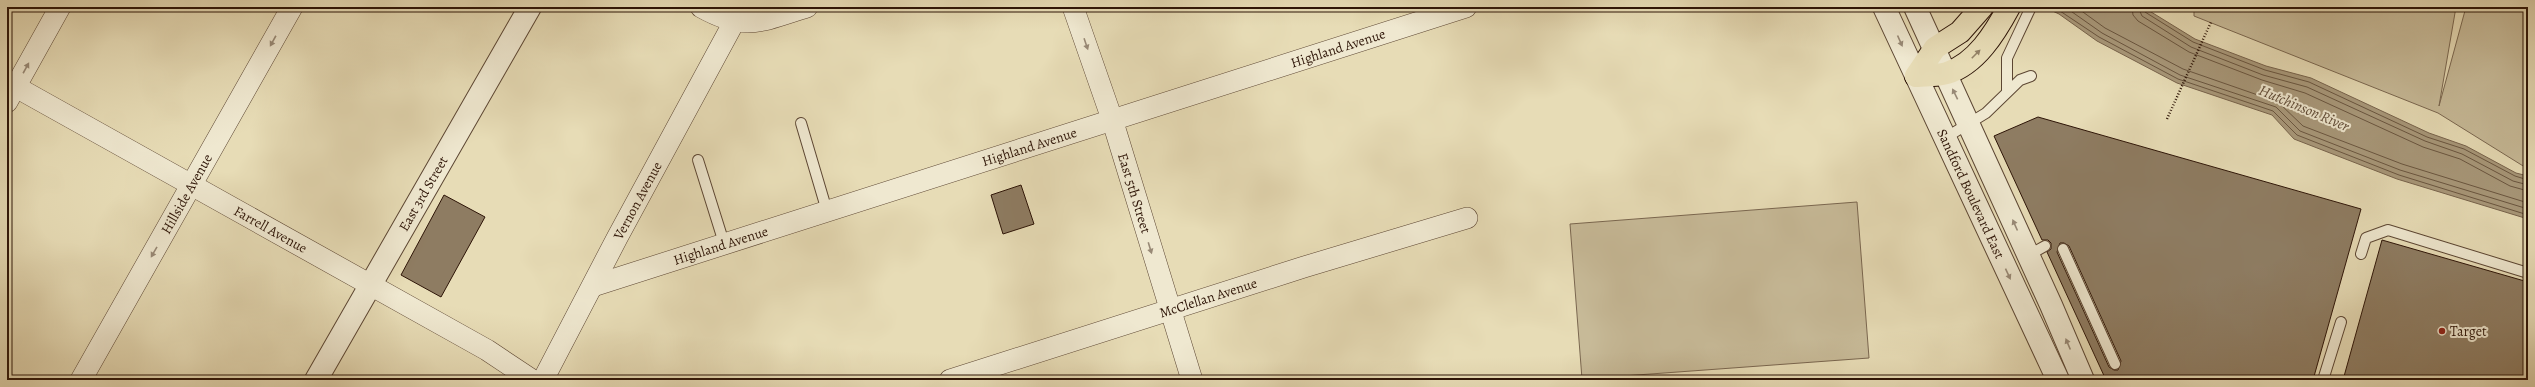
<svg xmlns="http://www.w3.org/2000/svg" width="2535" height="387" viewBox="0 0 2535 387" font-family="Alegreya,serif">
<rect width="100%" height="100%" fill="#e7dcb6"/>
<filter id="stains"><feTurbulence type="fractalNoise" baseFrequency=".005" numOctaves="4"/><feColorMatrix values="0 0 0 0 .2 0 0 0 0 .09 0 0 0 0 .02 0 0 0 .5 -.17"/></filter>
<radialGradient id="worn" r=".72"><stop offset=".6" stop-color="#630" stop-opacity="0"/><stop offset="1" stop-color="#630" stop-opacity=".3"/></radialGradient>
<g fill="#c7ba98" stroke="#7a6750">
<polygon points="2194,7 2456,7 2439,106 2466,7 2528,7 2528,169 2438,113 2194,16"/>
<polygon points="1857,202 1869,358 1582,379 1570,224"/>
</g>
<polygon fill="#a8987a" stroke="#77634c" points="2044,7 2143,7 2195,39 2266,66 2311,78 2429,133 2466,146 2516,173 2528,176 2528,219 2397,179 2294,139 2272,115 2177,83 2097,41 2059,14"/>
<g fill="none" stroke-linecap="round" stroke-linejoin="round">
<g stroke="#6a5640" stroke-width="1">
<polyline points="2054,7 2099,37 2178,79 2273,111 2297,135 2399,175 2528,215"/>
<polyline points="2065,7 2102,33 2180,75 2276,107 2300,131 2400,170 2528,209"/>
<polyline points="2076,7 2105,28 2183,69 2278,102 2303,126 2402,164 2528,203"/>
<polyline points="2132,7 2133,15 2138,21 2189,52 2262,80 2305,93 2423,147 2460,159 2510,186 2528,191"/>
<polyline points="2138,7 2142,16 2191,47 2263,75 2307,87 2425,141 2462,154 2513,181 2528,185"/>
<polyline points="2143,7 2145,12 2193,42 2265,70 2309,82 2427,137 2464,149 2515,176 2528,180"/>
</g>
</g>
<g fill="#8e7c62" stroke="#2d1407" fill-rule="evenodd">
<path d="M2038,117L2361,209L2313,380H2106L2047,252L2051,249V243L2048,240H2042L1994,136ZM2060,243H2064L2069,246L2121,361L2118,370H2114L2109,367L2057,252Z"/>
<polygon points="1021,185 1034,224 1003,234 991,195"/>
<polygon points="444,195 485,217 441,297 401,275"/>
<polygon points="2382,240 2528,282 2528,380 2343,380"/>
</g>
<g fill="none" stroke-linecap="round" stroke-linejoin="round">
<g stroke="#5c4633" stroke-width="12">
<g id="service">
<polyline points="2007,91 2007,58 2031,7"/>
<polyline points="801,123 827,211"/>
<polyline points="1945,138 1986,113 2020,80 2031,76"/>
<polyline points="698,160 724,243"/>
<polyline points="2063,249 2115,364"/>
<polyline points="2361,254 2366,238 2388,230 2528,273"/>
<polyline points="2029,255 2045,246"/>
<polyline points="2323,380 2341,322"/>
</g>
</g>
<g stroke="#5c4633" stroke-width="22">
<g id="minor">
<path d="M701,7C745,32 762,21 807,7"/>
<path id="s1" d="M1073,7L1112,119L1192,380"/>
<path id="s2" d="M7,82L487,350L532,380"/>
<polyline points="7,102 60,7"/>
<path id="s3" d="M593,286L1466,7"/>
<path id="s4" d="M81,380L292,7"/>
<path id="s5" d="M543,380L617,238L734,22"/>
<path id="s6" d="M950,380L1304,267L1467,218"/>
</g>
</g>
<g stroke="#5c4633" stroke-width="24">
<g id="tertiary">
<path id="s7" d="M1884,7L2058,380"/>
<polyline points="1915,7 2051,305 2083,380"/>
<path id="s8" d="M316,380L530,7"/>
</g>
</g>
<g stroke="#2d1407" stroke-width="24">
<g id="motorway">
<path d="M1916,76C1925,75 1937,76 1947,73C1976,64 1995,33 2009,7"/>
<polyline points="1916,76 1935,48 1960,32 1982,7"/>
</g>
</g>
<polyline stroke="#2d1407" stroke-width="2.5" stroke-dasharray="1 2" stroke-linecap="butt" points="2167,119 2211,22"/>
<use href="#service" stroke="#efe8d0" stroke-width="10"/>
<use href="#minor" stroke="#efe8d0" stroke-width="21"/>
<use href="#tertiary" stroke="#efe8d0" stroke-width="22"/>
<use href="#motorway" stroke="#e7dcb6" stroke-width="22"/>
</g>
<defs><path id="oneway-solid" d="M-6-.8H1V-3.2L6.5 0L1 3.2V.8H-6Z"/></defs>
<g fill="#988976">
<use href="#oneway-solid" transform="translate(273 41) rotate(119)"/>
<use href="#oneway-solid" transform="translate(1900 41) rotate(66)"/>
<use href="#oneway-solid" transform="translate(1086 44) rotate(71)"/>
<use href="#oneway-solid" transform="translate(26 68) rotate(-61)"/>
<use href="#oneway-solid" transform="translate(1955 94) rotate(-116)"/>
<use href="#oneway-solid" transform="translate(2015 225) rotate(-114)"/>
<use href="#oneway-solid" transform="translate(1150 248) rotate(73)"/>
<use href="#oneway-solid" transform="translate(154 252) rotate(120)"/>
<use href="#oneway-solid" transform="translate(2008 274) rotate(65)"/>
<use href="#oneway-solid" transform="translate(2068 344) rotate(-113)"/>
</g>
<use fill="#938267" href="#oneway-solid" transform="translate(1976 54) rotate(-45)"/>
<circle fill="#8f2418" stroke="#efe8d0" stroke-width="1.5" cx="2442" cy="331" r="4"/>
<g text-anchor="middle" stroke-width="4" stroke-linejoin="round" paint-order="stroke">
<g font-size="14" fill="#2d1407" stroke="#efe8d0">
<text dy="5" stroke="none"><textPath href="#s3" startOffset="782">Highland Avenue</textPath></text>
<text dy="5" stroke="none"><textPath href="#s3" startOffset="458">Highland Avenue</textPath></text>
<text dy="5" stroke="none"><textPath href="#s1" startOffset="196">East 5th Street</textPath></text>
<text dy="5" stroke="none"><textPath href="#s4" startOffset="214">Hillside Avenue</textPath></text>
<text dy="5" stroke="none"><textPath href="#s8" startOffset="215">East 3rd Street</textPath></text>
<text dy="5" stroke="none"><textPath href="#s7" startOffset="206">Sandford Boulevard East</textPath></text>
<text dy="5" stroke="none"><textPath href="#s5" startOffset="203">Vernon Avenue</textPath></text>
<text dy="5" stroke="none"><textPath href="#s2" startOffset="302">Farrell Avenue</textPath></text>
<text dy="5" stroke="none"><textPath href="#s3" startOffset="134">Highland Avenue</textPath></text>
<text dy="5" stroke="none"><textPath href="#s6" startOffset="271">McClellan Avenue</textPath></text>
</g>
<g font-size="14" fill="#2d1407" stroke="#efe8d0" text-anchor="start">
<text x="2450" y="336">Target</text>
</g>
<g font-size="15" font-style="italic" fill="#5e4935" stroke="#efe8d0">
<text transform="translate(2304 108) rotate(23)" y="5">Hutchinson River</text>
</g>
</g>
<rect width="2535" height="387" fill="none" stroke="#e7dcb6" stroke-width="24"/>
<rect x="8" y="8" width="2519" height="371" fill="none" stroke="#2d1407" stroke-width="2"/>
<rect x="12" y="12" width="2511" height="363" fill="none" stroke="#2d1407"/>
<rect width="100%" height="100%" filter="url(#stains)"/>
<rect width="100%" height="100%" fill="url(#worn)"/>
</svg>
